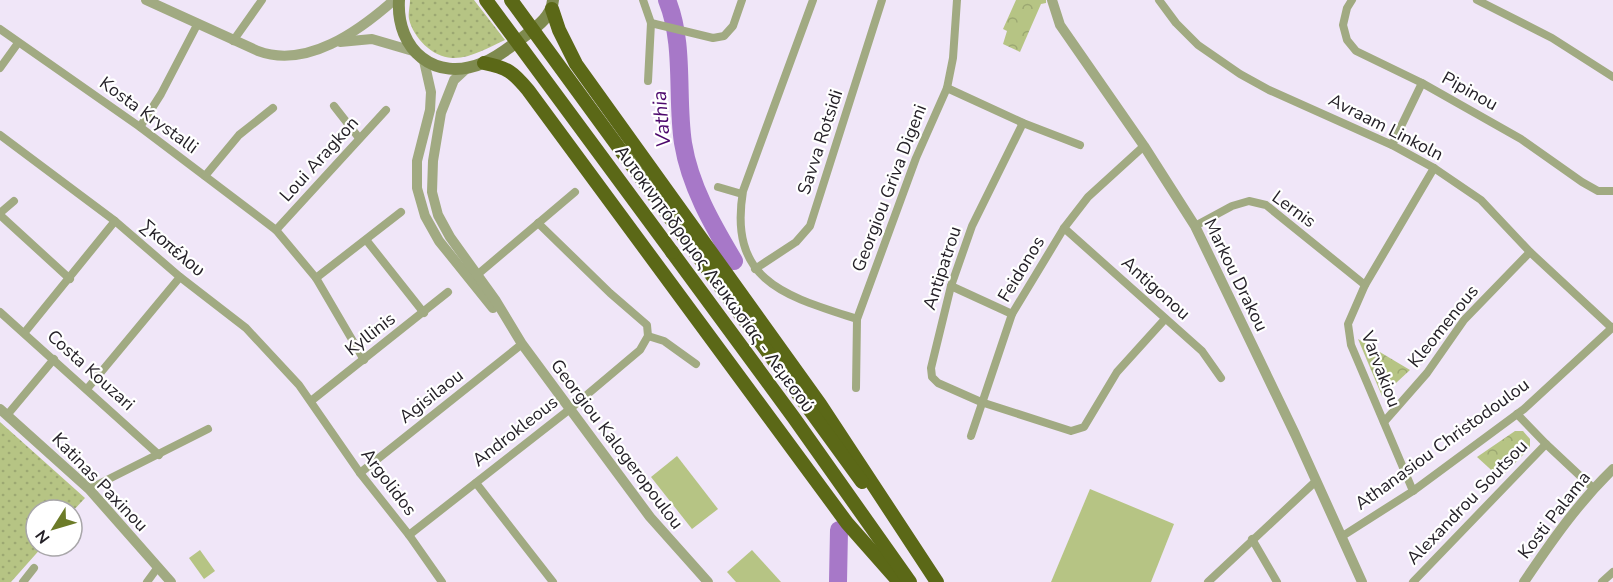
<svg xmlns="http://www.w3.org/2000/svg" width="1613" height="582" viewBox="0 0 1613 582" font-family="'Nunito Sans',sans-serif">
<defs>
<pattern id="grass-dots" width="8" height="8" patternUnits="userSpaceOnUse" patternTransform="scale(1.5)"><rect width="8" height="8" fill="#b6c484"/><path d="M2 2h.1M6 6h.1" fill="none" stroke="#9ca872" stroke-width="1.8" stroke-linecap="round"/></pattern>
<pattern id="park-crowns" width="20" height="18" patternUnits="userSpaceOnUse" patternTransform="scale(1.5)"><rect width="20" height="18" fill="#b6c484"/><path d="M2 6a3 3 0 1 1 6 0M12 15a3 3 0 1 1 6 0" fill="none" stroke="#9ca872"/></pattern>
</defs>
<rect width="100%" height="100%" fill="#f0e6f8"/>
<g fill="url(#grass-dots)">
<path d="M410,0H474L505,40C489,47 470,59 452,58C432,57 413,37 409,19C408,13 410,6 410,0Z"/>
<polygon points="0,422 85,498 72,512 72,510 36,510 36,546 43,546 11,582 0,582"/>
</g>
<g fill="url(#park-crowns)">
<polygon points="1016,0 1046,0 1046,3 1041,4 1020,52 1003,44 1007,31 1003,29"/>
<polygon points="1358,339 1410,370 1382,396"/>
<polygon points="1515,431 1523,431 1530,439 1530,448 1500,478 1477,457"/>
</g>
<g fill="#b6c484">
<polygon points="677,456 718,509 692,529 651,477"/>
<polygon points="1090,489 1174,524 1151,582 1051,582"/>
<polygon points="200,550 215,571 204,579 189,558"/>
<polygon points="752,550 781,582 736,582 727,572"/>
</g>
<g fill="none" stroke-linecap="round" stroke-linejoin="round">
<g stroke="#a778c8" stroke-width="18">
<path d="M667,0C685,44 676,97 683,143C690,186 712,224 734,261"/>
<polyline points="838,582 839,530"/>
</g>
<g stroke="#a1aa82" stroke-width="8">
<polyline points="643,0 651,23 648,81"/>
<path d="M813,0L743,191C728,282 786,296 857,319"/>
<polyline points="1159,0 1176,23 1198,45 1240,74 1269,90 1392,145 1434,168 1481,200 1530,252 1612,328"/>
<polyline points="1352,0 1347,8 1343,25 1347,40 1356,51 1422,83 1521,139 1582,182 1598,191 1613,191"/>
<polyline points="1477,0 1552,38 1613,77"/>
<polyline points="651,23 713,38 724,36 733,26 742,0"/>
<polyline points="0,29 140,127 276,230 316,278 364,360"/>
<polyline points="233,41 262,0"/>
<polyline points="0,68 18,43"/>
<polyline points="947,88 1023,123 1080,145"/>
<polyline points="334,106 359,138"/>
<polyline points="1023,123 972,226 951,286 931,368 932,377 938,383 981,402 1071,431 1084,427 1117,372 1165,319"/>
<polyline points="140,127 161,94 198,23"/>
<polyline points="0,135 115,221 180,277 246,328 299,385 360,473 409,535 442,582"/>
<polyline points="1392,145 1422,83"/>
<polyline points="205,176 239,135 273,108"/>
<polyline points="718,187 742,194"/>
<polyline points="0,213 14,201"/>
<polyline points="0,215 70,279"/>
<polyline points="1195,226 1232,206 1249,201 1266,205 1365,285"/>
<polyline points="1064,228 1202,351 1221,378"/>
<polyline points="276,230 386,110"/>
<polyline points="367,241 424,313"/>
<polyline points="755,269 796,242 810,226 882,0"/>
<polyline points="477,275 575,192"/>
<polyline points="316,278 401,212"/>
<polyline points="951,286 1012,314"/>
<polyline points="0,312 159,455"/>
<polyline points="25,332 115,221"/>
<polyline points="648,336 664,341 696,364"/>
<polyline points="856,388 857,319 916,158 947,88 953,58 957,0"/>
<polyline points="87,389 180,277"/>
<polyline points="311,401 448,292"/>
<polyline points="8,414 54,359"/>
<polyline points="1517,414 1546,444 1593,488"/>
<polyline points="1384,422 1427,373 1464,320 1530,252"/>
<polyline points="971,436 1012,314 1064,228 1088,197 1144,146"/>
<polyline points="360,473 522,344"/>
<polyline points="476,483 553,582"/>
<polyline points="89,489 208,429"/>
<polyline points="1413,491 1351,345 1348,324 1365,285 1434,168"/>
<polyline points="409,535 570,409 640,350 648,336 647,325 610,293 538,223"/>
<polyline points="1341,537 1413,491 1524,409 1613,327"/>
<polyline points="1252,539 1277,582"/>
<polyline points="23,582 34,568"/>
<polyline points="147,582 158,567"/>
<polyline points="1208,582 1316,481"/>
<polyline points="1413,582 1546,444"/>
<polyline points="1602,582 1613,572"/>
</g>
<g stroke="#a1aa82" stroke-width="10">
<path d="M146,0L258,51C307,69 359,31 394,0"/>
<polyline points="1052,0 1060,25 1144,146 1195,226 1295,434 1362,582"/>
<polyline points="340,42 372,39 413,51"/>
<polyline points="424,61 431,92 430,110 417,161 417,188 425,216 439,241 493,308"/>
<polyline points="467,68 454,80 441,113 433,161 432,192 438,215 450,237 496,301 522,344 570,409 650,517 708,582"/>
<polyline points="0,409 89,489 171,582"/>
<path d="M1524,582C1551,542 1578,503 1613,469"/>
</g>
<path stroke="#7e8a4e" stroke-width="12" d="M399,0C396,50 435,83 483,63C497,58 510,47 522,38C535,28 552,17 553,0"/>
<g stroke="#5b6817" stroke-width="14">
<polyline points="552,9 559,30 576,64 820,404 937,582"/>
<path d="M484,63C508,68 513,72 528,90L847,523L899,582"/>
<polyline points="687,241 862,482"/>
<polyline points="672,252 794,418 910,582"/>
</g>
<g stroke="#5b6817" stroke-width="14">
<polyline points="486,0 672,252"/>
<polyline points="511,0 687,241"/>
</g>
</g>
<g text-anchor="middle" stroke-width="4.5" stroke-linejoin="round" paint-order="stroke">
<g font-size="18" fill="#252128" stroke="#fff">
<text transform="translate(1470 91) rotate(29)" y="6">Pipinou</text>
<text transform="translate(149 115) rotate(36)" y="6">Kosta Krystalli</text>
<text transform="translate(1386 127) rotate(27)" y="6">Avraam Linkoln</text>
<text transform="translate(820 142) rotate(-72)" y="6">Savva Rotsidi</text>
<text transform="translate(319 159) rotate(-48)" y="6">Loui Aragkon</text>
<text transform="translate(889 188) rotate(-69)" y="6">Georgiou Griva Digeni</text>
<text transform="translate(1294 209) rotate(36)" y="6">Lernis</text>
<text transform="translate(173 248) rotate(40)" y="6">Σκοπέλου</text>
<text transform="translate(942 268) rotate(-72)" y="6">Antipatrou</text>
<text transform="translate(1021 269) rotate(-59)" y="6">Feidonos</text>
<text transform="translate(1236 275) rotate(64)" y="6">Markou Drakou</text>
<text transform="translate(715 279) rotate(54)" y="6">Αυτοκινητόδρομος Λευκωσίας - Λεμεσού</text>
<text transform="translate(1156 288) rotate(42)" y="6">Antigonou</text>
<text transform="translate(1443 326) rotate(-51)" y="6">Kleomenous</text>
<text transform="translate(370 334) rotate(-38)" y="6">Kyllinis</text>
<text transform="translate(1381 369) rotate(69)" y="6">Varvakiou</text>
<text transform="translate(91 370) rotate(42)" y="6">Costa Kouzari</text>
<text transform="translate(431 396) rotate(-38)" y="6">Agisilaou</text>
<text transform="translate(515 431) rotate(-38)" y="6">Androkleous</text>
<text transform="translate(617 444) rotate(53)" y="6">Georgiou Kalogeropoulou</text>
<text transform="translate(1442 444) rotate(-36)" y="6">Athanasiou Christodoulou</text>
<text transform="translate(100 482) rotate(46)" y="6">Katinas Paxinou</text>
<text transform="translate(389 482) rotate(53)" y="6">Argolidos</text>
<text transform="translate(1467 502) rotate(-46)" y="6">Alexandrou Soutsou</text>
<text transform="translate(1554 515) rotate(-52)" y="6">Kosti Palama</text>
</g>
<g font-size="20" font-style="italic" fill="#4c076c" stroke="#fff">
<text transform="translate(661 119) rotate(-95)" y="7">Vathia</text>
</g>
</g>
<g transform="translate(54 528) rotate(233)"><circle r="28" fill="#ffffff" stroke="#a8a6a9" stroke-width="1.5"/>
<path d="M0-4.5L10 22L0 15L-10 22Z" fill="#6c7b28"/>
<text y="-9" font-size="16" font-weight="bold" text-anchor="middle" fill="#252128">N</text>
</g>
</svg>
